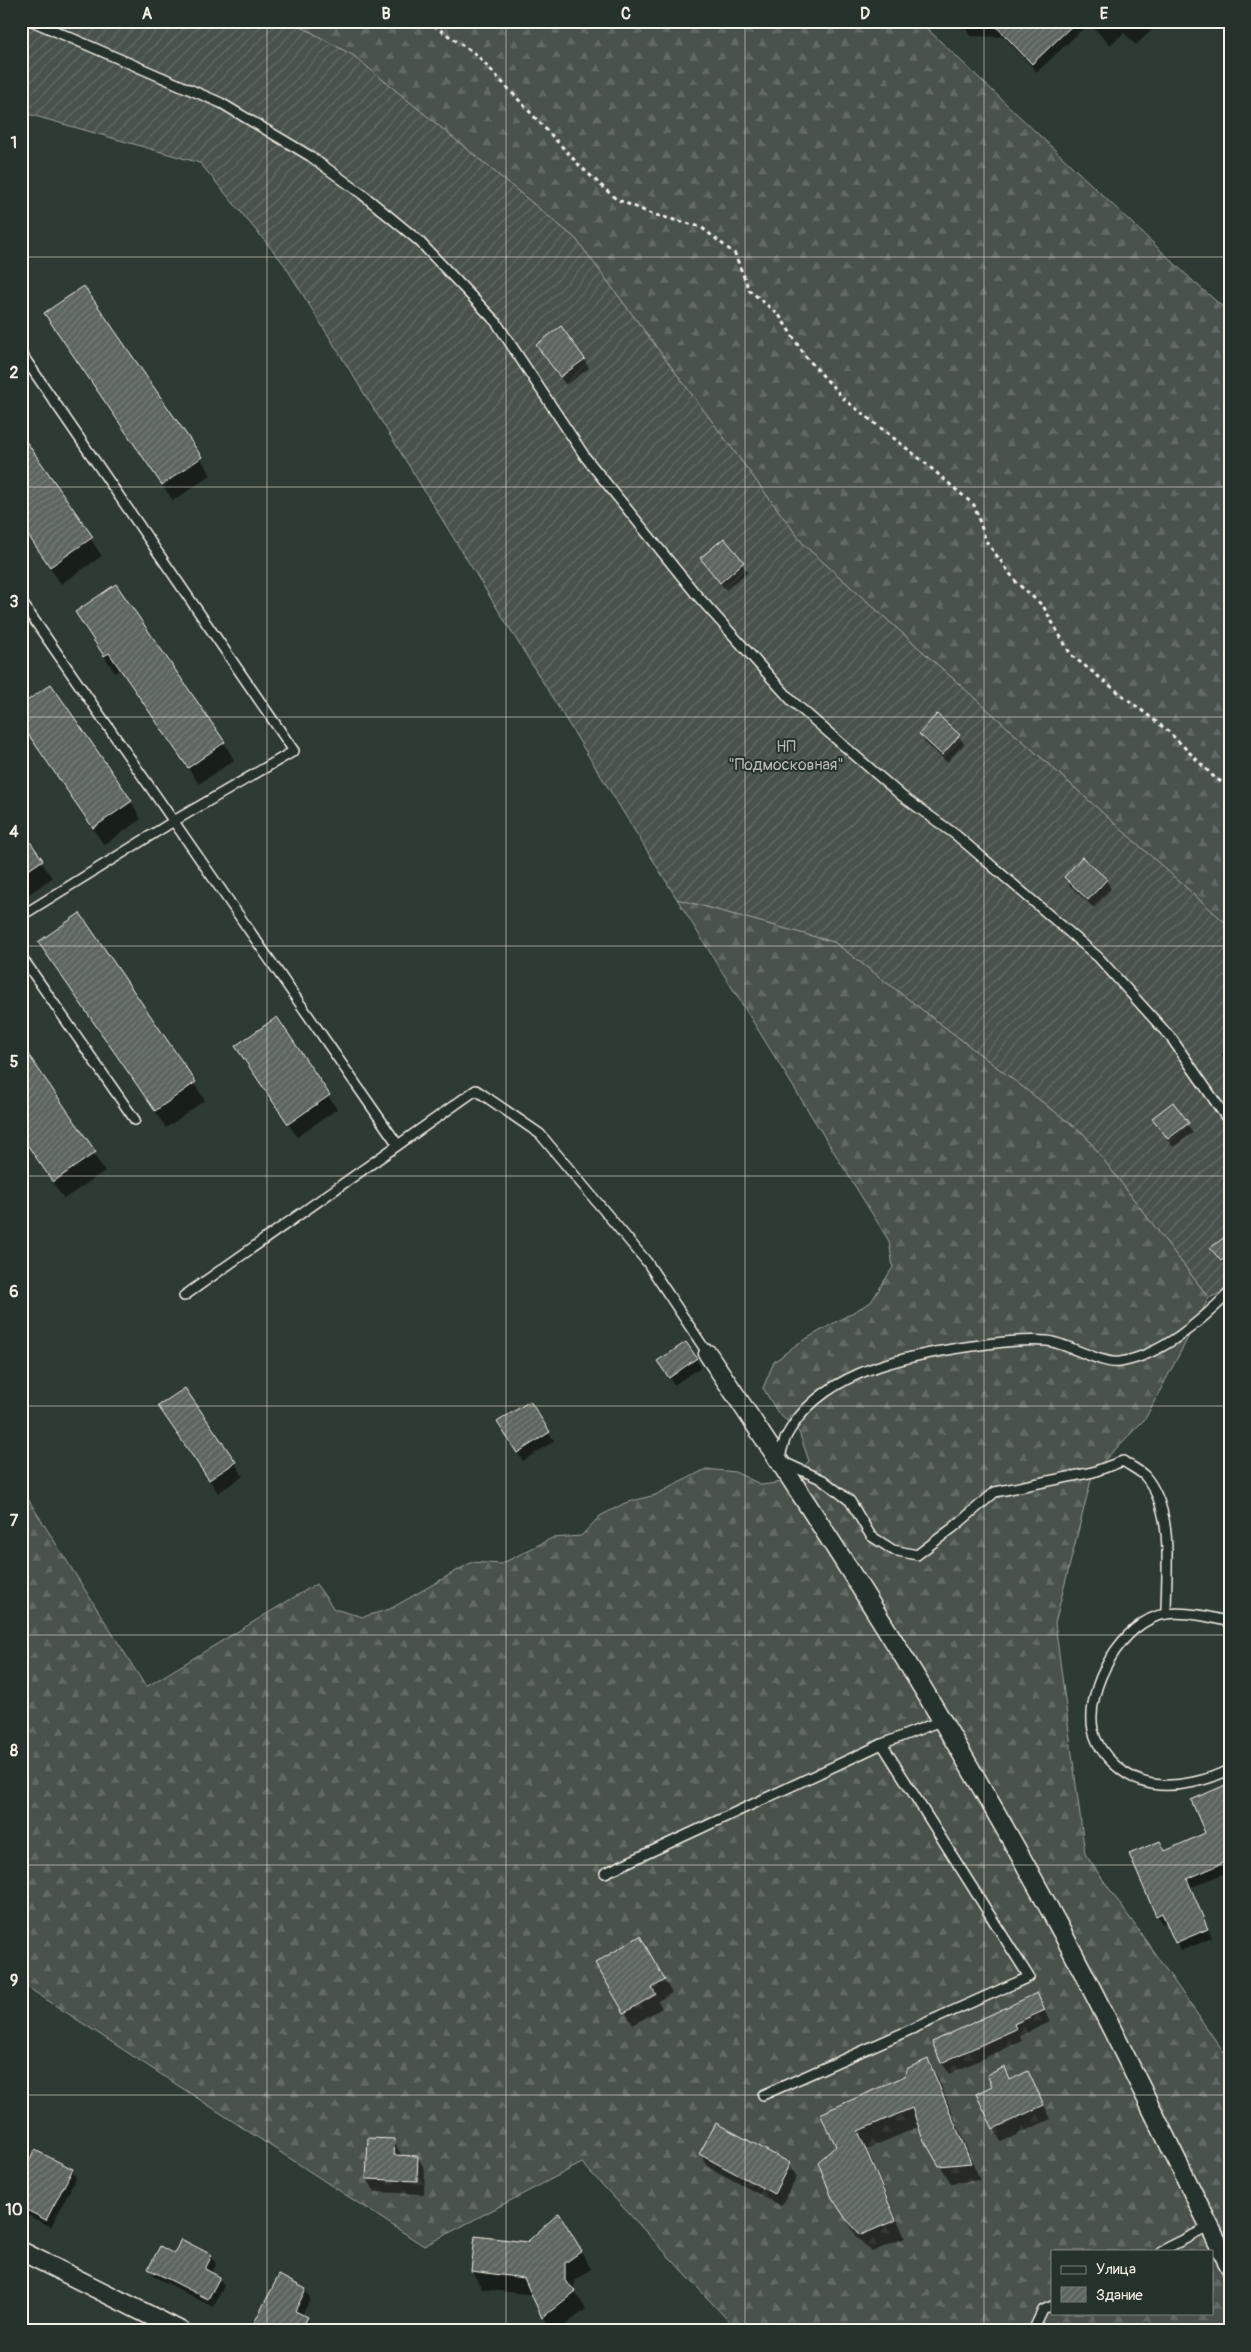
<svg xmlns="http://www.w3.org/2000/svg" width="1251" height="2352" viewBox="0 0 1251 2352" font-family="Pangolin,sans-serif">
<defs>
<pattern id="forest-firs" width="22" height="20" patternUnits="userSpaceOnUse" patternTransform="scale(1.25)"><rect width="22" height="20" fill="#48524c"/><path d="M5 1l3.5 6h-7zM16 11l3.5 6h-7z" fill="#636b66"/></pattern>
<pattern id="garden-furrows" width="10" height="10" patternUnits="userSpaceOnUse" patternTransform="scale(1.25)"><rect width="10" height="10" fill="#48524c"/><path d="M-1 1l2-2M0 10L10 0M9 11l2-2" fill="none" stroke="#636b66"/></pattern>
<pattern id="building-hatch" width="6" height="6" patternUnits="userSpaceOnUse" patternTransform="scale(1.25)"><rect width="6" height="6" fill="#5c655e"/><path d="M-1 1l2-2M0 6l6-6M5 7l2-2" fill="none" stroke="#747c75"/></pattern>
</defs>
<rect width="100%" height="100%" fill="#2e3b34"/>
<filter id="ink" filterUnits="userSpaceOnUse"><feTurbulence type="fractalNoise" baseFrequency=".02" numOctaves="2"/><feDisplacementMap in="SourceGraphic" scale="10" xChannelSelector="R" yChannelSelector="G"/><feConvolveMatrix kernelMatrix="1 2 1 2 8 2 1 2 1" color-interpolation-filters="sRGB"/></filter>
<g filter="url(#ink)">
<g fill="url(#forest-firs)" stroke="#9ea29a" fill-rule="evenodd">
<polygon points="291,21 919,21 1195,283 1230,313 1230,927 804,545 576,239 354,56"/>
<path d="M677,899L834,942L1084,1134L1209,1298L1145,1419L1093,1472L1055,1623L1085,1854L1230,2061V2331H738L582,2163L424,2246L21,1983V1488L146,1687L316,1584L334,1609L363,1617L390,1609L472,1562L501,1564L552,1538L581,1536L600,1516L625,1503L655,1495L706,1469L735,1472L762,1485L790,1481L809,1461L799,1432L778,1413L763,1388L774,1362L797,1344L871,1302L893,1267L889,1241ZM1052,2251H1212V2313H1052Z"/>
</g>
<polygon fill="url(#garden-furrows)" stroke="#9ea29a" points="21,21 291,21 354,56 576,239 804,545 1230,927 1230,1289 1209,1298 1084,1134 834,942 677,899 284,264 200,163 21,112"/>
<g fill="#0007">
<polygon points="965,21 1161,21 1136,45 1124,33 1110,45 1089,23 1037,72 1004,37 970,36 965,27"/>
<polygon points="46,314 201,458 211,475 173,501"/>
<polygon points="543,354 584,359 589,368 566,385"/>
<polygon points="21,436 102,556 61,584 21,526"/>
<polygon points="723,540 748,572 726,590 701,559"/>
<polygon points="76,613 224,742 234,760 199,784 120,670 115,673"/>
<polygon points="21,724 131,801 141,819 104,845"/>
<polygon points="920,734 959,736 964,744 947,762 925,743"/>
<polygon points="21,831 52,878 21,900"/>
<polygon points="1065,877 1106,880 1111,889 1094,908 1070,886"/>
<polygon points="79,915 205,1100 166,1128 40,942"/>
<polygon points="276,1018 337,1109 297,1137 236,1046"/>
<polygon points="1230,1046 1230,1065 1221,1054"/>
<polygon points="21,1047 105,1171 64,1199 21,1137"/>
<polygon points="1173,1104 1193,1133 1173,1147 1153,1118"/>
<polygon points="1230,1241 1230,1259 1224,1264 1214,1252"/>
<polygon points="686,1343 701,1367 674,1385 664,1370"/>
<polygon points="160,1407 235,1463 243,1476 218,1493"/>
<polygon points="504,1431 549,1433 554,1441 523,1461"/>
<polygon points="1230,1784 1230,1883 1225,1873 1190,1888 1212,1938 1181,1951 1167,1922 1162,1924 1157,1915 1131,1855 1165,1852 1207,1833"/>
<polygon points="639,1938 672,1993 658,2001 662,2008 633,2025 597,1963"/>
<polygon points="1043,2007 1050,2022 1020,2036 1022,2041 949,2074 942,2062"/>
<polygon points="928,2060 938,2078 980,2180 951,2183 923,2137 920,2126 867,2149 905,2238 872,2252 857,2237 844,2216 837,2146 906,2076"/>
<polygon points="1004,2069 1011,2081 1028,2073 1051,2119 1001,2142 994,2128 994,2087"/>
<polygon points="394,2141 402,2156 418,2157 425,2170 424,2194 375,2192 367,2178"/>
<polygon points="21,2151 72,2170 76,2178 51,2227 21,2212"/>
<polygon points="701,2154 789,2164 797,2177 781,2206 708,2167"/>
<polygon points="559,2215 591,2269 575,2281 574,2291 586,2309 558,2331 551,2331 533,2295 482,2289 472,2271 527,2244"/>
<polygon points="175,2255 211,2256 216,2264 211,2274 219,2278 224,2286 213,2307 155,2277 150,2269"/>
<polygon points="279,2276 306,2290 310,2299 302,2316 307,2318 312,2327 310,2331 259,2331 255,2323"/>
</g>
<g fill="url(#building-hatch)" stroke="#f4f1e8">
<polygon points="991,21 1077,21 1032,64"/>
<polygon points="84,286 202,457 162,485 44,313"/>
<polygon points="561,326 585,359 560,377 536,345"/>
<polygon points="21,434 93,537 50,567 21,525"/>
<polygon points="724,538 744,562 720,583 700,558"/>
<polygon points="116,584 225,742 188,768 109,653 104,656 75,612"/>
<polygon points="51,684 132,801 93,828 21,724 21,705"/>
<polygon points="937,714 960,735 942,755 919,734"/>
<polygon points="21,829 43,860 21,875"/>
<polygon points="1082,857 1107,879 1088,900 1064,877"/>
<polygon points="80,913 196,1082 155,1111 38,942"/>
<polygon points="277,1017 330,1095 288,1124 235,1046"/>
<polygon points="21,1044 96,1152 53,1182 21,1136"/>
<polygon points="1173,1102 1189,1123 1168,1139 1152,1118"/>
<polygon points="1230,1233 1230,1254 1221,1261 1210,1248"/>
<polygon points="686,1342 697,1358 669,1378 657,1361"/>
<polygon points="185,1388 236,1462 209,1480 158,1406"/>
<polygon points="530,1401 550,1432 517,1453 497,1422"/>
<polygon points="1230,1783 1230,1860 1187,1879 1208,1929 1175,1943 1162,1913 1156,1916 1129,1854 1160,1841 1165,1851 1205,1833 1191,1800"/>
<polygon points="640,1936 665,1980 652,1988 656,1994 624,2013 595,1963"/>
<polygon points="1037,1993 1045,2010 1014,2024 1016,2029 941,2063 932,2042"/>
<polygon points="928,2059 971,2163 939,2166 922,2137 912,2108 858,2131 896,2220 861,2235 846,2219 832,2198 818,2162 836,2146 820,2114 905,2076 906,2069"/>
<polygon points="1005,2067 1010,2080 1028,2071 1044,2105 993,2129 976,2094 992,2086 987,2075"/>
<polygon points="716,2123 790,2163 774,2194 699,2154"/>
<polygon points="368,2138 395,2139 394,2155 418,2156 417,2181 366,2179"/>
<polygon points="35,2150 73,2169 46,2220 21,2207 21,2176"/>
<polygon points="559,2213 582,2251 565,2263 565,2281 576,2291 542,2318 524,2278 471,2271 475,2236 527,2242"/>
<polygon points="181,2239 212,2255 205,2269 220,2277 208,2299 148,2269 160,2246 174,2254"/>
<polygon points="279,2275 306,2289 295,2311 308,2317 301,2331 269,2331 254,2323"/>
</g>
<g fill="none" stroke-linecap="round" stroke-linejoin="round">
<g stroke="#f4f1e8" stroke-width="12">
<g id="lane">
<polyline points="32,21 221,103 310,156 362,194 419,241 496,322 586,458 695,593 792,701 902,796 956,835 1098,957 1172,1039 1230,1123"/>
<polyline points="21,353 294,751 174,821 21,916"/>
<polyline points="21,601 398,1145"/>
<polyline points="21,956 135,1120"/>
<polyline points="184,1296 476,1090 540,1134 647,1262 708,1354"/>
<path d="M1166,1614C1166,1570 1175,1512 1145,1476C1139,1470 1130,1466 1123,1461L1093,1472L995,1492L954,1527L917,1555L893,1550L871,1536L850,1501L823,1480L779,1460C782,1452 783,1442 787,1435C819,1376 892,1359 953,1349C985,1344 1015,1339 1047,1341C1067,1343 1102,1365 1120,1362C1162,1355 1200,1322 1230,1292"/>
<path d="M1230,1622C1210,1617 1186,1611 1166,1614C1122,1620 1085,1689 1093,1730C1099,1756 1127,1780 1152,1784C1177,1788 1208,1781 1230,1769"/>
<polyline points="605,1873 882,1744 943,1720"/>
<polyline points="763,2095 1029,1977 882,1744"/>
<polyline points="1161,2251 1209,2227"/>
<polyline points="1033,2331 1043,2310 1052,2306"/>
</g>
</g>
<g stroke="#f4f1e8" stroke-width="21">
<g id="street">
<path d="M708,1354C835,1543 957,1735 1064,1936C1122,2045 1174,2157 1230,2267"/>
<polyline points="21,2251 181,2331"/>
</g>
</g>
<polyline stroke="#f4f1e8" stroke-width="3" stroke-dasharray="4 4" stroke-linecap="butt" points="427,21 477,55 580,166 616,199 652,214 701,227 735,254 749,290 779,315 806,357 844,399 924,462 974,505 986,541 1017,583 1043,606 1071,655 1168,731 1215,778 1230,787"/>
<use href="#lane" stroke="#26332d" stroke-width="9"/>
<use href="#street" stroke="#26332d" stroke-width="18"/>
</g>
</g>
<path fill="none" stroke="#f4f1e8" stroke-width="1" stroke-opacity="0.55" d="M267,21V2331M506,21V2331M745,21V2331M984,21V2331M21,257H1230M21,487H1230M21,717H1230M21,946H1230M21,1176H1230M21,1406H1230M21,1635H1230M21,1865H1230M21,2095H1230"/>
<g text-anchor="middle" stroke-width="4" stroke-linejoin="round" paint-order="stroke">
<g font-size="16" fill="#b8b9b1" stroke="#26332d">
<text x="786" y="752">НП<tspan x="786" dy="18">"Подмосковная"</tspan></text>
</g>
</g>
<rect width="1251" height="2352" fill="none" stroke="#26332d" stroke-width="55"/>
<rect x="1051" y="2250" width="162" height="65" fill="#26332d" stroke="#787f78"/>
<rect x="1061" y="2266" width="25" height="8" fill="#26332d" stroke="#787f78"/>
<text x="1096" y="2274" font-size="15" fill="#f4f1e8">Улица</text>
<rect x="1061" y="2287" width="25" height="15" fill="url(#building-hatch)" stroke="#787f78"/>
<text x="1096" y="2300" font-size="15" fill="#f4f1e8">Здание</text>
<rect x="28" y="28" width="1196" height="2296" fill="none" stroke="#f4f1e8" stroke-width="2"/>
<g font-size="16" text-anchor="middle" font-weight="bold" fill="#f4f1e8">
<text x="147" y="19">A</text>
<text x="386" y="19">B</text>
<text x="626" y="19">C</text>
<text x="865" y="19">D</text>
<text x="1104" y="19">E</text>
<text x="14" y="148">1</text>
<text x="14" y="378">2</text>
<text x="14" y="607">3</text>
<text x="14" y="837">4</text>
<text x="14" y="1067">5</text>
<text x="14" y="1297">6</text>
<text x="14" y="1526">7</text>
<text x="14" y="1756">8</text>
<text x="14" y="1986">9</text>
<text x="14" y="2215">10</text>
</g>
</svg>
